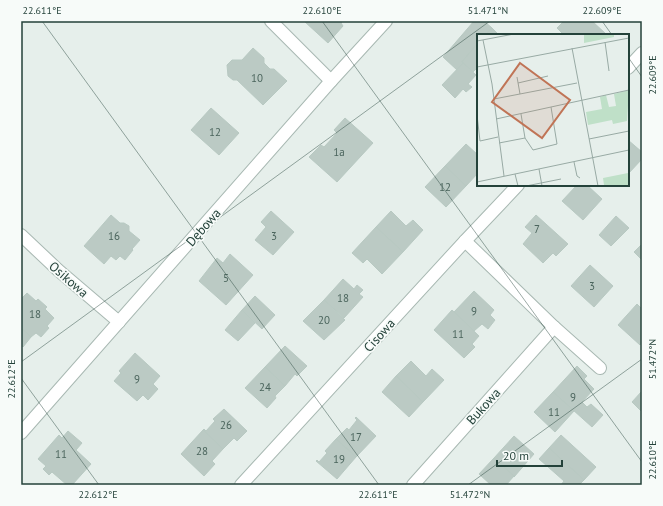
<svg xmlns="http://www.w3.org/2000/svg" width="663" height="506" viewBox="0 0 663 506" font-family="'PT Sans',sans-serif">
<rect width="100%" height="100%" fill="#e6efeb"/>
<g fill="#bbcac4" stroke="#b8c9c2">
<polygon points="305,21 343,21 341,23 343,26 328,43 305,22"/>
<polygon points="474,21 484,21 492,28 485,35 478,35 478,43 462,62 463,63 457,70 443,57"/>
<polygon points="564,21 592,21 606,34 564,35 557,28"/>
<polygon points="492,28 499,35 485,35"/>
<polygon points="478,43 478,67 473,72 462,62"/>
<polygon points="253,48 264,58 264,63 270,69 274,69 287,81 263,105 237,80 233,80 228,76 227,65 232,60 242,60"/>
<polygon points="463,63 476,75 468,84 472,87 466,92 463,89 455,98 442,85"/>
<polygon points="211,108 239,133 219,155 191,130"/>
<polygon points="345,118 373,143 337,182 309,157 321,145 324,147 337,133 334,130"/>
<polygon points="628,140 642,152 642,159 628,174"/>
<polygon points="466,144 478,155 478,173 466,186 445,166"/>
<polygon points="445,166 466,186 446,207 425,187"/>
<polygon points="577,185 587,185 602,199 583,220 562,201"/>
<polygon points="271,211 294,232 273,255 255,240 266,227 261,222"/>
<polygon points="391,211 406,226 413,220 423,230 403,252 376,227"/>
<polygon points="111,215 120,223 124,223 129,226 129,231 140,240 132,249 133,250 125,260 120,256 116,260 111,256 104,264 84,246"/>
<polygon points="536,215 568,244 556,256 553,253 543,263 523,244 532,233 525,227"/>
<polygon points="616,216 629,228 611,246 599,235"/>
<polygon points="376,227 403,252 382,274 367,259 363,263 352,253"/>
<polygon points="642,244 642,260 634,252"/>
<polygon points="230,254 253,275 226,305 199,281 217,258 223,263"/>
<polygon points="590,265 613,286 594,307 571,286"/>
<polygon points="343,279 354,289 357,285 363,290 359,294 363,297 344,318 324,300"/>
<polygon points="474,291 494,310 490,315 495,320 488,329 482,324 474,331 454,312"/>
<polygon points="27,293 36,301 38,299 47,307 45,309 54,318 47,326 49,328 41,337 36,333 31,337 21,328 21,299"/>
<polygon points="255,296 275,315 262,329 242,310"/>
<polygon points="324,300 345,320 324,340 303,321"/>
<polygon points="637,304 642,309 642,342 640,345 618,325"/>
<polygon points="242,310 255,323 238,341 225,330"/>
<polygon points="452,310 479,336 472,344 475,347 464,358 434,330"/>
<polygon points="21,328 31,337 23,347 21,345"/>
<polygon points="285,346 307,366 297,376 295,374 285,386 265,367"/>
<polygon points="135,353 160,376 153,384 158,389 148,400 143,395 137,401 114,381 121,373 119,371"/>
<polygon points="411,361 426,376 432,369 444,380 423,402 396,376"/>
<polygon points="577,366 587,376 584,379 594,389 582,402 587,407 591,404 603,415 592,427 553,392"/>
<polygon points="265,367 285,386 275,396 276,398 267,408 245,388"/>
<polygon points="396,376 423,402 409,417 382,392"/>
<polygon points="642,391 642,412 632,402"/>
<polygon points="553,392 574,411 555,432 534,412"/>
<polygon points="224,409 247,431 237,441 234,438 223,449 203,430 204,429 206,431 215,421 213,419"/>
<polygon points="356,417 376,436 356,457 336,439 347,428 349,430 357,420 355,418"/>
<polygon points="203,430 223,449 212,461 215,464 204,476 181,454"/>
<polygon points="68,431 82,443 76,450 91,464 72,485 67,485 52,472 49,475 43,469 46,466 38,459 59,435 62,438"/>
<polygon points="561,435 596,467 584,480 549,448"/>
<polygon points="514,436 534,454 514,477 494,458"/>
<polygon points="336,439 356,457 337,479 316,461 317,460 319,462 327,453 325,451"/>
<polygon points="549,448 584,480 579,485 561,485 564,481 539,459"/>
<polygon points="494,458 514,476 506,485 491,485 479,474"/>
</g>
<g fill="none" stroke-linecap="round" stroke-linejoin="round">
<g stroke="#a8b8b2" stroke-width="14">
<g id="minor">
<polyline points="271,21 331,81"/>
<polyline points="628,68 642,53"/>
<polyline points="21,235 58,270 119,322"/>
<polyline points="465,241 554,327 600,368"/>
<polyline points="21,433 331,81 386,21"/>
<polyline points="241,485 465,241 518,185"/>
<polyline points="413,485 554,327"/>
</g>
</g>
<use href="#minor" stroke="#fff" stroke-width="12"/>
</g>
<path fill="none" stroke="#24423a" stroke-width="1" stroke-opacity="0.45" d="M42,21L379,485M322,21L642,462M602,21L612,35M628,57L642,77M21,362L490,21M21,378L99,485M468,485L642,359"/>
<g text-anchor="middle" stroke-width="3.5" stroke-linejoin="round" paint-order="stroke">
<g font-size="11" fill="#4a645c">
<text x="257" y="82">10</text>
<text x="215" y="136">12</text>
<text x="339" y="156">1a</text>
<text x="445" y="191">12</text>
<text x="537" y="233">7</text>
<text x="114" y="240">16</text>
<text x="274" y="240">3</text>
<text x="226" y="282">5</text>
<text x="592" y="290">3</text>
<text x="343" y="302">18</text>
<text x="474" y="315">9</text>
<text x="35" y="318">18</text>
<text x="324" y="324">20</text>
<text x="458" y="338">11</text>
<text x="137" y="383">9</text>
<text x="265" y="391">24</text>
<text x="573" y="401">9</text>
<text x="554" y="416">11</text>
<text x="226" y="429">26</text>
<text x="356" y="441">17</text>
<text x="202" y="455">28</text>
<text x="61" y="458">11</text>
<text x="339" y="463">19</text>
</g>
<g font-size="13" fill="#24423a" stroke="#f7fbf9">
<text transform="translate(203 227) rotate(-49)" y="5">Dębowa</text>
<text transform="translate(69 279) rotate(41)" y="5">Osikowa</text>
<text transform="translate(379 335) rotate(-48)" y="5">Cisowa</text>
<text transform="translate(483 406) rotate(-48)" y="5">Bukowa</text>
</g>
</g>
<g transform="translate(477 34)">
<rect width="152" height="152" fill="#e6efeb"/>
<path d="M107,0H137V3L107,9ZM152,56L150,87L136,90L135,86L111,91L109,78L125,75L123,63L129,61L132,73L139,72L137,60ZM151,139L152,152H124L127,151L126,144Z" fill="#bfe0c8"/>
<path fill="none" stroke="#98aaa4" stroke-width="1" d="M6,6L15,50L27,142M0,7L37,0M128,8L132,37M95,14L121,152M0,33L152,4M40,43L43,60M41,49L71,42M17,65L100,49M44,80L48,104M0,81L3,107L21,103M19,85L152,56M48,104L56,116L80,110L74,73M112,105L152,97M22,109L48,104M97,128L100,142L103,144M62,135L65,152M38,140L41,152M0,148L152,116M49,152L84,145"/>
<path fill="#c07456" fill-opacity="0.15" stroke="#c07456" stroke-width="2" d="M43,29L93,66L65,104L15,68Z"/>
<rect width="152" height="152" fill="none" stroke="#24423a" stroke-width="2"/>
</g>
<rect width="663" height="506" fill="none" stroke="#f7fbf9" stroke-width="44"/>
<path d="M497 460v6h65v-6" fill="none" stroke="#24423a" stroke-width="2"/>
<text x="503" y="460" font-size="12" fill="#24423a" stroke="#f7fbf9" stroke-width="3" paint-order="stroke">20 m</text>
<rect x="22" y="22" width="619" height="462" fill="none" stroke="#24423a" stroke-width="1.5"/>
<g font-size="10" text-anchor="middle" fill="#24423a">
<text x="42" y="14">22.611°E</text>
<text x="322" y="14">22.610°E</text>
<text x="488" y="14">51.471°N</text>
<text x="602" y="14">22.609°E</text>
<text transform="translate(652 75) rotate(-90)" y="4">22.609°E</text>
<text transform="translate(652 359) rotate(-90)" y="4">51.472°N</text>
<text transform="translate(11 379) rotate(-90)" y="4">22.612°E</text>
<text transform="translate(652 460) rotate(-90)" y="4">22.610°E</text>
<text x="98" y="498">22.612°E</text>
<text x="378" y="498">22.611°E</text>
<text x="470" y="498">51.472°N</text>
</g>
</svg>
